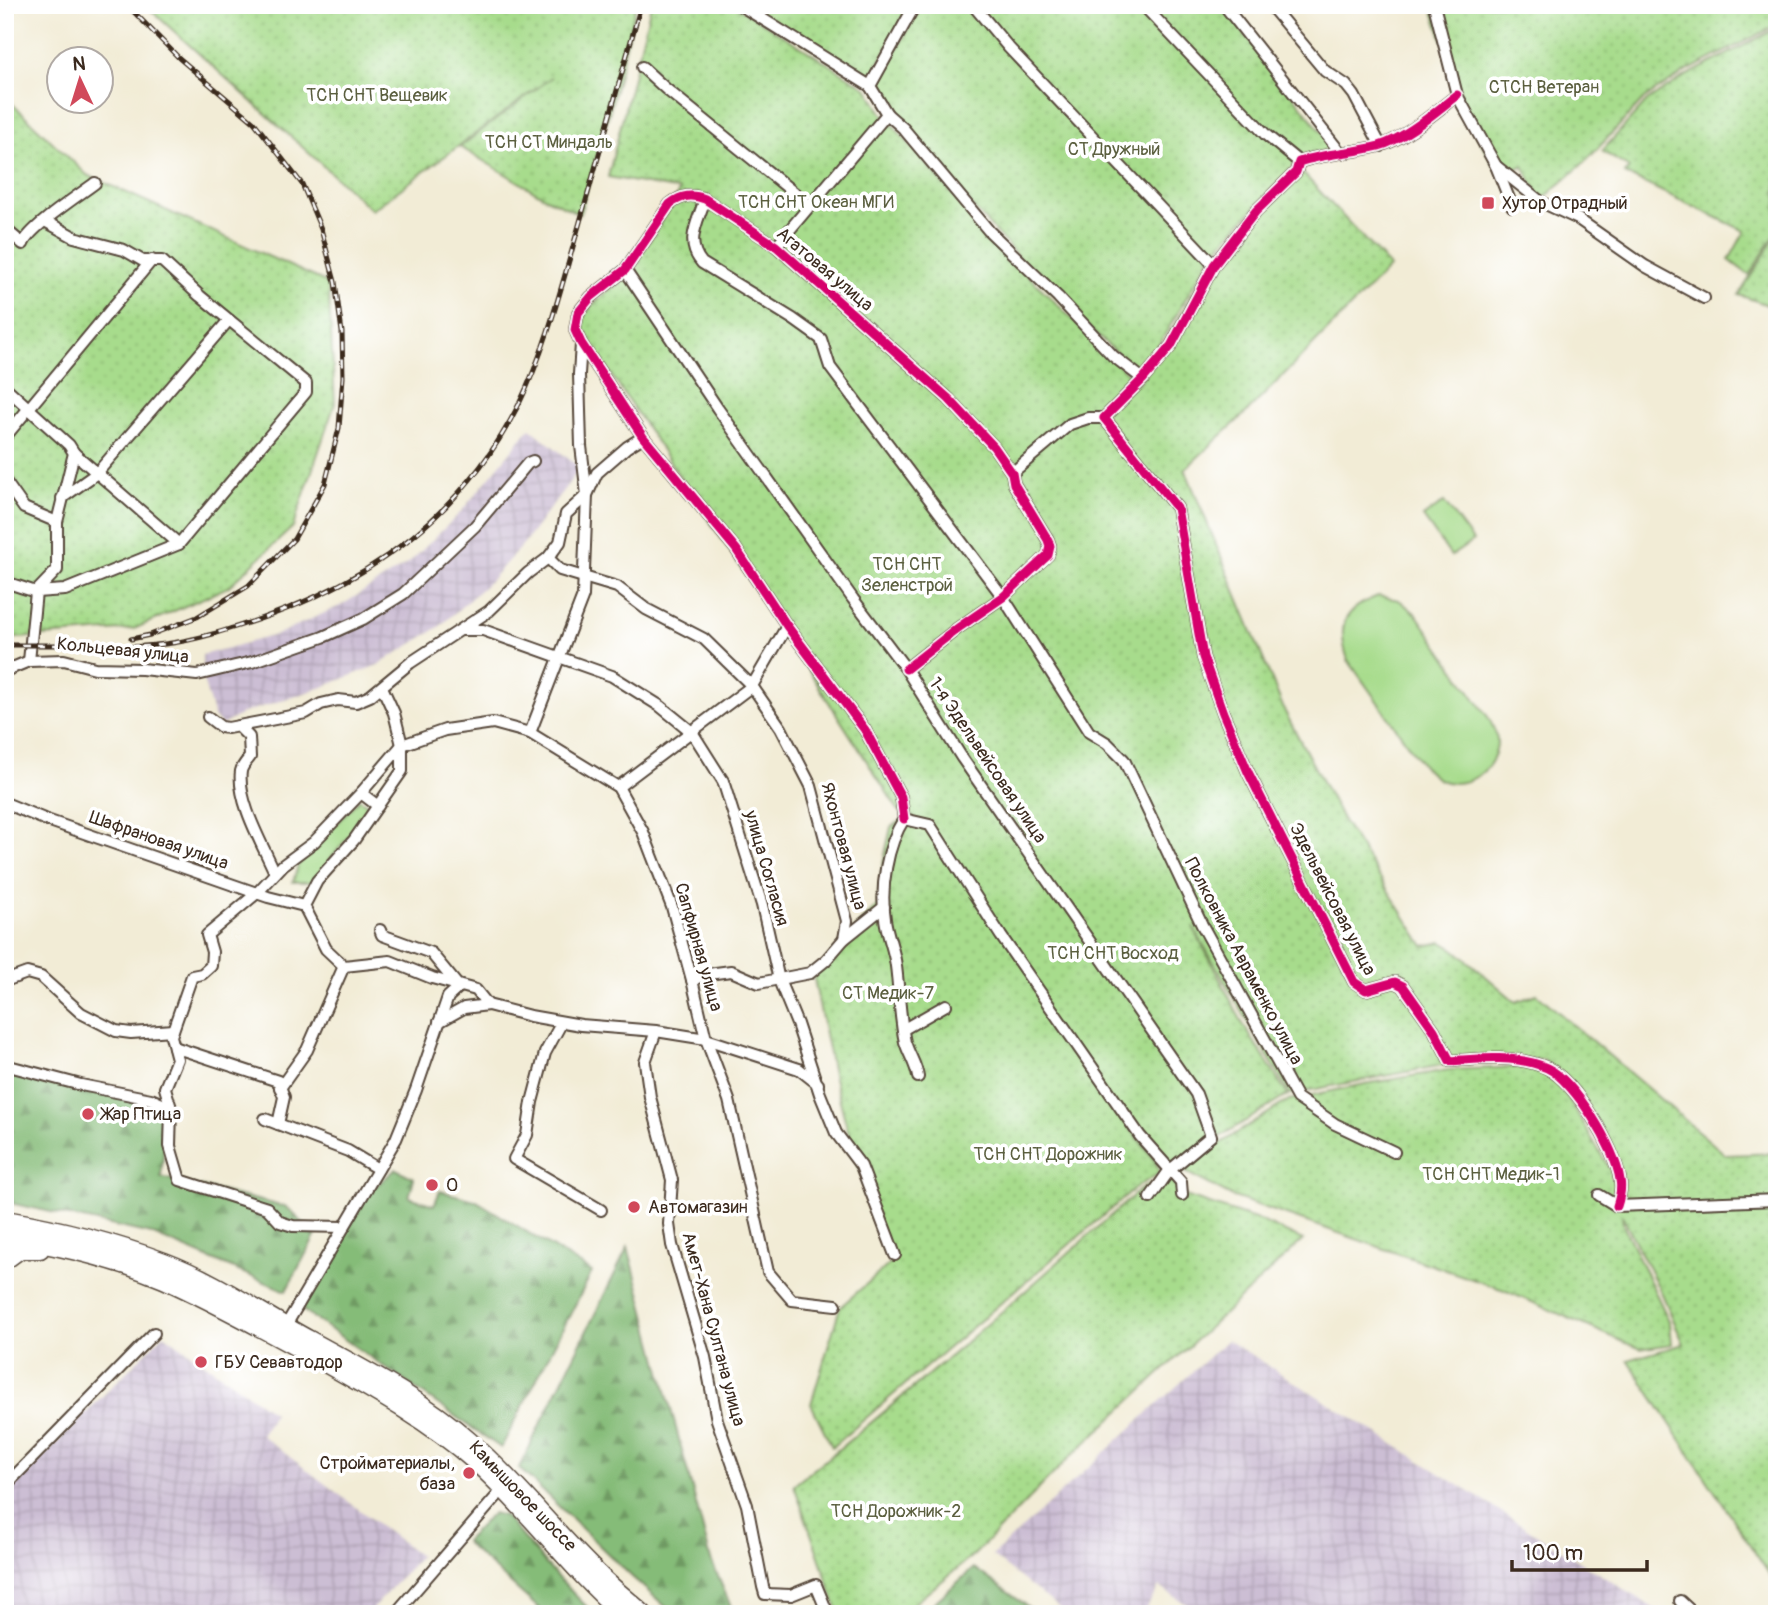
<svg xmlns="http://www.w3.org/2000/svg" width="1782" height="1619" viewBox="0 0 1782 1619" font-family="Pangolin,sans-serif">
<defs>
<pattern id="industrial-grid" width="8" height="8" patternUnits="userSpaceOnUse" patternTransform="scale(1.75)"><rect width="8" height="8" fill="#ccbed4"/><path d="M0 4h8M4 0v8" fill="none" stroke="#b0a3b6"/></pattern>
<pattern id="forest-firs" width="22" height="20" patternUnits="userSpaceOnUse" patternTransform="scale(1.75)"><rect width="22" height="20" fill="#85bc78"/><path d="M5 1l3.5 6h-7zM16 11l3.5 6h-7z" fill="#6e9962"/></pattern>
<pattern id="garden-dots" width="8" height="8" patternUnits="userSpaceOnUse" patternTransform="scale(1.75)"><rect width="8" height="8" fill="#a7dc8c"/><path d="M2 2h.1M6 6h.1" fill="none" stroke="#91bd78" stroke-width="1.8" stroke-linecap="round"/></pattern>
</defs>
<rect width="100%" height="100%" fill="#fff"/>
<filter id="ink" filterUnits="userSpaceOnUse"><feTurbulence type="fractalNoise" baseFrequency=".0143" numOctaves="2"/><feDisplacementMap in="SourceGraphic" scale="14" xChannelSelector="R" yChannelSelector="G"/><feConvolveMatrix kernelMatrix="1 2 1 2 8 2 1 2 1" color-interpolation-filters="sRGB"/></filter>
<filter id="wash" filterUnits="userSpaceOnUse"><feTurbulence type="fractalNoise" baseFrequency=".00686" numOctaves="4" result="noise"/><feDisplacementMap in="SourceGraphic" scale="28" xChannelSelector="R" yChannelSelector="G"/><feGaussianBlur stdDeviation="1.57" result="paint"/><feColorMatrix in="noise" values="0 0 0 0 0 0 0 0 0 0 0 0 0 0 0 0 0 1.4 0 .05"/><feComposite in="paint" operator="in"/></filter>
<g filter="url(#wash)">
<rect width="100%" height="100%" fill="#f2ecd6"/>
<g fill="url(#industrial-grid)">
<polygon points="530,428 580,468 524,543 490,581 439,627 378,665 320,688 243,713 222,725 214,717 203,680 202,655 276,635 342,605 410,562 460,513"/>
<polygon points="164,1334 274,1413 261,1435 420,1556 368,1614 5,1614 5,1495"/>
<polygon points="1227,1340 1341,1411 1663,1614 1199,1614 1199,1612 1159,1587 1143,1614 1067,1614 992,1556"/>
</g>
<g fill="#a7dc8c" stroke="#718355" stroke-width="2">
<polygon points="1444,502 1473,541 1451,556 1423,517"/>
<path d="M1378,596L1399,600L1416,614L1490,720C1492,726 1497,734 1497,740C1498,769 1467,791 1440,780C1434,778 1428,771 1423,766L1348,660C1336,625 1344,609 1378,596Z"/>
<polygon points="359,799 372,807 312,882 293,882 298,865"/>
</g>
<g fill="url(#forest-firs)" stroke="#60734b" stroke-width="2">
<polygon points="5,1067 168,1107 161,1177 286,1207 316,1235 286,1291 151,1234 5,1202"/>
<polygon points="396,1169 414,1178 409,1197 434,1205 440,1191 475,1200 592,1272 501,1448 301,1309 371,1190"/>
<polygon points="628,1247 711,1560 734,1614 674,1614 632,1577 519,1468"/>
<polygon points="493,1513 504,1516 557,1577 594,1614 545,1614 471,1548 465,1541"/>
<polygon points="974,1568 1038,1614 921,1614"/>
</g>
<g fill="url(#garden-dots)" stroke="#718355" stroke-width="2">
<polygon points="145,5 636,5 609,114 580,214 546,198 460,147 552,77 372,210"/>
<path d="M651,5H734L867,88L882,113L997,245L1138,384L1164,344L1214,257L1299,169L1390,267L1249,410L1185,469L1285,712L1342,819L1424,946L1442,942L1454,949L1516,1002L1537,994L1726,1155L1777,1153V1586L1628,1360L1684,1344L1663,1296L1622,1216L1623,1225L1670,1323L1672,1344L1640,1349L1504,1290L1231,1196L1180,1169L1289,1100L1365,1084L1448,1070L1519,1067L1548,1074L1567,1096L1612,1173L1617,1195L1616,1173L1586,1115L1544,1059L1443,1065L1290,1094L1193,927L1244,1026L1288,1095L1164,1171L1102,1090L1155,1162L1160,1173L1138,1186L832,1447L811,1404L840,1307L892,1262L851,1143L833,1074L813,974L877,906L882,869L891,827L904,819L769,609L579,327C586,303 611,292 626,274C646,247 663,219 680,190L608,177Z"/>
<polygon points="744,5 912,5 868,82"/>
<path d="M922,5H1222L1335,149L1295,164L1211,255L1142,374C1047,297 969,202 888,111L877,85Z"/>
<polygon points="1431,5 1777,5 1777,25 1685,72 1644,99 1587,160 1542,200 1523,166 1511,170 1494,165 1471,125"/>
<polygon points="1777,28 1777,239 1773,238 1749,275 1729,260 1745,231 1625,174 1629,168 1602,151 1647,101 1682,78"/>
<polygon points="5,97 87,175 328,283 335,403 293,527 228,587 134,629 5,639"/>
<polygon points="1773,241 1777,242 1777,308 1739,295"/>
<path d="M1170,1175L1179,1184V1194L1261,1221L1303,1240L1066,1461L974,1555L901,1614H839L794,1485C913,1391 1027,1290 1141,1189Z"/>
</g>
</g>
<g filter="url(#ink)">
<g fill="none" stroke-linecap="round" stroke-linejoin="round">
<g stroke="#56473a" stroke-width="14">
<g id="minor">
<polyline points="740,5 870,86"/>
<polyline points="973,5 1009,48 1214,265"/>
<polyline points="1143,5 1266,135 1299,162"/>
<polyline points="1224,5 1340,152"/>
<polyline points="1270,5 1325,71 1346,85 1354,95 1381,146"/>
<polyline points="1434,5 1457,95 1496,166 1512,206"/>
<polyline points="642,67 666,89 809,205"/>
<path d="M1457,95C1435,112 1406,138 1379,146C1353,153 1325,153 1299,162L1296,172L1256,211L1214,265L1171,346L1143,379L1104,418L1177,508L1203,657L1223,713L1248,772L1354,982L1366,990L1395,982L1403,986L1434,1030L1450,1061C1481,1058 1518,1055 1547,1068C1575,1081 1616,1149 1620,1180C1622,1189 1620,1197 1617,1206"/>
<polyline points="887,114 903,128 989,231 1058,297 1113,356 1143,379"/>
<polyline points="1496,166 1541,202 1578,219 1645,266 1704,298"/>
<path d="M705,199C698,222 684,242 702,263L793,319L821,339L830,367L1003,597L1089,732L1107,743L1124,760L1202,925L1297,1098L1335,1124L1394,1152"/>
<path d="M5,229L23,244C30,227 78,196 95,183"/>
<polyline points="776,246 887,114 870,86 915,5"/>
<polyline points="625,270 718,409 853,599 906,669 962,758 1196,1094 1211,1136 1169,1171 1150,1198"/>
<polyline points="5,387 69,445 74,453 57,522 57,570 36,592 29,661"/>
<polyline points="5,437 152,260"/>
<polyline points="74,453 179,544"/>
<polyline points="1012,473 1070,424 1088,418 1104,418"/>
<polyline points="5,481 24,508 57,522"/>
<polyline points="62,498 97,473 229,320"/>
<polyline points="548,558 560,570 617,587 646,609 704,639 752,686 781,728 811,786 847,921 844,939"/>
<polyline points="5,582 36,592 65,590 179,544 306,392 306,383 200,296 162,261 143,261 124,250 74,237 45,221"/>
<polyline points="461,630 483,630 612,676 660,706 692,732 723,781 762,905 779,980 797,1024 820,1094 836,1133 861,1166 895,1255"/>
<polyline points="5,671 29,661 64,660 95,668 142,669 197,675 252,662 323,637 363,619 403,594 475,526 528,463 533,461"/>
<polyline points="382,687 394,713 402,745 402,771 354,840 317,881 304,906 326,949 344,966 390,961 432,978 476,990 488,1005 530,1016 581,1025 656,1031 706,1039 799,1069 818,1084"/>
<polyline points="208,717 221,727 228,728 306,713 321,704 338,700 356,702 370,696 410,663 489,611 528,573 548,558 560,542 566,514 587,495 597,473 627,447 643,437"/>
<path d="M238,726L249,737L250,757C246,762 242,766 241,771C237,802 263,845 275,873"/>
<polyline points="530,733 583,596 587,495 581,446 579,374 581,344"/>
<polyline points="618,787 752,686 787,626"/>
<polyline points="361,793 402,745 445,730 493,723 530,733 618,787 643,832 672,907 692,980 706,1039 729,1100 768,1272 792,1300 836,1305"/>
<polyline points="5,803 44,819 268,897 304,906"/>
<path d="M904,819L901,797L865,730L787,626L736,549L643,437L581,343L575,330L578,313L591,297L625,270L670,204C682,195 692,194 705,199L776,246L949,399L994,447L1012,473L1014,484L1048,540L1050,546L1048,555L1003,597L958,628L906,669"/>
<polyline points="904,819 930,825 1001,936 1140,1136 1181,1182 1182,1195"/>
<path d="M904,819C887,845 880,888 885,919C887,935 894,949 896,966C899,989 900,1021 905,1042C909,1055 916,1064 918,1077"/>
<polyline points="380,930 382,935 431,953 459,987"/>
<polyline points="692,980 708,974 731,971 759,983 810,973 826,960 844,939 884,907"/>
<polyline points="5,981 27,973 41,977 81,1013 116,1031 131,1033 173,1030"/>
<polyline points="439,1022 464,1008 488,1005"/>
<polyline points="562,1022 545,1053 532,1102 527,1135 514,1159 601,1210"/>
<polyline points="904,1029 946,1005"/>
<polyline points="656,1031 645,1062 650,1097 672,1180 669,1224 672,1245 705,1357 717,1420 747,1505 763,1587 765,1594 791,1595 816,1585 828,1614"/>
<polyline points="174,1047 278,1081 284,1097 278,1124"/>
<polyline points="5,1065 81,1085 151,1099 171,1108"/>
<polyline points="280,1088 307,1050 344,966"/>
<polyline points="265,1119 348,1151 378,1169"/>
<polyline points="1599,1195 1617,1206 1777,1200"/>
<polyline points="344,1227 293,1226 280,1222 267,1208 180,1180 170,1146 171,1108 165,1088 177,1059 171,1036 192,976 202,974 211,966 212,952 207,935 257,893 283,865 314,842 361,793 378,806"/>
<polyline points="285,1327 396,1139 416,1090 448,997 459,987"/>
<polyline points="5,1486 154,1333"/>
<polyline points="1680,1601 1694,1614"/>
<polyline points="395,1614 503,1489"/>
</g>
</g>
<g stroke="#56473a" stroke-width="21">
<g id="primary">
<path d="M5,1220C59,1229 113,1243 164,1262C215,1281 261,1314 309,1340C364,1370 423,1400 470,1442C517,1483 554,1532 599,1575C613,1589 629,1601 643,1614"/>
<path d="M5,1237C59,1245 114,1258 164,1279C216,1302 265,1330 315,1357C370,1388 427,1419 475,1461C528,1508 569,1567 623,1614"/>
<polyline points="5,1260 20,1249 40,1249"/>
</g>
</g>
<use href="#minor" stroke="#fff" stroke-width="10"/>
<use href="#primary" stroke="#fff" stroke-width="18"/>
<g stroke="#3b2a1e" stroke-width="5">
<g id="rail">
<polyline points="127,5 179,58 254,122 302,184 321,229 335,282 342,332 343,377 339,428 325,484 294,539 248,586 197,617 150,635 131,639"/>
<polyline points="5,645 68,645"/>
<path d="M60,645C95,647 130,649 165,644C197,640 227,630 257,620C371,581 464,514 519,404C546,349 561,288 578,229C599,154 620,80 641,5"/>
</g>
</g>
<use href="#rail" stroke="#fff" stroke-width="2.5" stroke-dasharray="8" stroke-linecap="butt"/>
<g stroke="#fff" stroke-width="13">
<g id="cycleway">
<path d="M1457,95C1435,112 1406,138 1379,146C1353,153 1325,153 1299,162L1296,172L1256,211L1214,265L1171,346L1143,379L1104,418L1177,508L1203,657L1223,713L1248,772L1354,982L1366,990L1395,982L1403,986L1434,1030L1450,1061C1481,1058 1518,1055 1547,1068C1575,1081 1616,1149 1620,1180C1622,1189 1620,1197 1617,1206"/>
<path d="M904,819L901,797L865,730L787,626L736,549L643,437L581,343L575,330L578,313L591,297L625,270L670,204C682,195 692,194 705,199L776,246L949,399L994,447L1012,473L1014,484L1048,540L1050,546L1048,555L1003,597L958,628L906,669"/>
</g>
</g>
<use href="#cycleway" stroke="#d6006c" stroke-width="9"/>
</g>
</g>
<g fill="#d1495b" stroke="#fff" stroke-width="2.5">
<rect x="1481" y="196" width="14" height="14" rx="3.5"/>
<circle cx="88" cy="1114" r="7"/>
<circle cx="432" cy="1185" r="7"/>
<circle cx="634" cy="1207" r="7"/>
<circle cx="201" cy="1362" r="7"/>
<circle cx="469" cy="1473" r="7"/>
</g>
<g text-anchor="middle" stroke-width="7" stroke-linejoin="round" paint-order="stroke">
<g font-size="18" fill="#5b5f3f" stroke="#fff">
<text x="1544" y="93">СТСН Ветеран</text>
<text x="377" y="101">ТСН СНТ Вещевик</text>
<text x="549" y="148">ТСН СТ Миндаль</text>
<text x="1114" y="155">СТ Дружный</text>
<text x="816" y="208">ТСН СНТ Океан МГИ</text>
<text x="907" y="570">ТСН СНТ<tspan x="907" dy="21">Зеленстрой</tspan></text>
<text x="1113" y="959">ТСН СНТ Восход</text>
<text x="888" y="999">СТ Медик-7</text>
<text x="1048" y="1160">ТСН СНТ Дорожник</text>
<text x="1491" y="1180">ТСН СНТ Медик-1</text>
<text x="896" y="1517">ТСН Дорожник-2</text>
</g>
<g font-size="18" fill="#3b2a1e" stroke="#fff" text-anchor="start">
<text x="1502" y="209">Хутор Отрадный</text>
<text x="102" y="1120">Жар Птица</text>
<text x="446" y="1191">0</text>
<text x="648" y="1213">Автомагазин</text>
<text x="215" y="1368">ГБУ Севавтодор</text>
<text x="455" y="1469" text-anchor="end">Стройматериалы,<tspan x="455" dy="21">база</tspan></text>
</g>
<g font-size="18" fill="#3b2a1e" stroke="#fff">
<text transform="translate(825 269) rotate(40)" y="6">Агатовая улица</text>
<text transform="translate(123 650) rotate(6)" y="6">Кольцевая улица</text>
<text transform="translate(988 760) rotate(56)" y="6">1-я Эдельвейсовая улица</text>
<text transform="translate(159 840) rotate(19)" y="6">Шафрановая улица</text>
<text transform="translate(844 846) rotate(75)" y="6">Яхонтовая улица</text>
<text transform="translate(767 868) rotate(74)" y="6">улица Согласия</text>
<text transform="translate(1333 899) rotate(63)" y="6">Эдельвейсовая улица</text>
<text transform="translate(699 947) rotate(74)" y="6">Сапфирная улица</text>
<text transform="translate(1244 961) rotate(62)" y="6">Полковника Авраменко улица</text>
<text transform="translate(714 1329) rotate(75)" y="6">Амет-Хана Султана улица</text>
<text transform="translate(523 1496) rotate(46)" y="6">Камышовое шоссе</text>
</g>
</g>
<rect width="1782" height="1619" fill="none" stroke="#fff" stroke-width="28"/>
<g transform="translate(80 80) rotate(356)"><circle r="33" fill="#ffffff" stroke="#b1aaa5" stroke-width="2"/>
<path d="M0-5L12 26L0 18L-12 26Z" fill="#d1495b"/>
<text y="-10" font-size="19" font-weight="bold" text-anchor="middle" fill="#3b2a1e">N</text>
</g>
<path d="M1512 1560v10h135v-10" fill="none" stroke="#3b2a1e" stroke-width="3.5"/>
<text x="1523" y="1560" font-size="21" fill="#3b2a1e" stroke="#ffffff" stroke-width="5" paint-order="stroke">100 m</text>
</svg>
